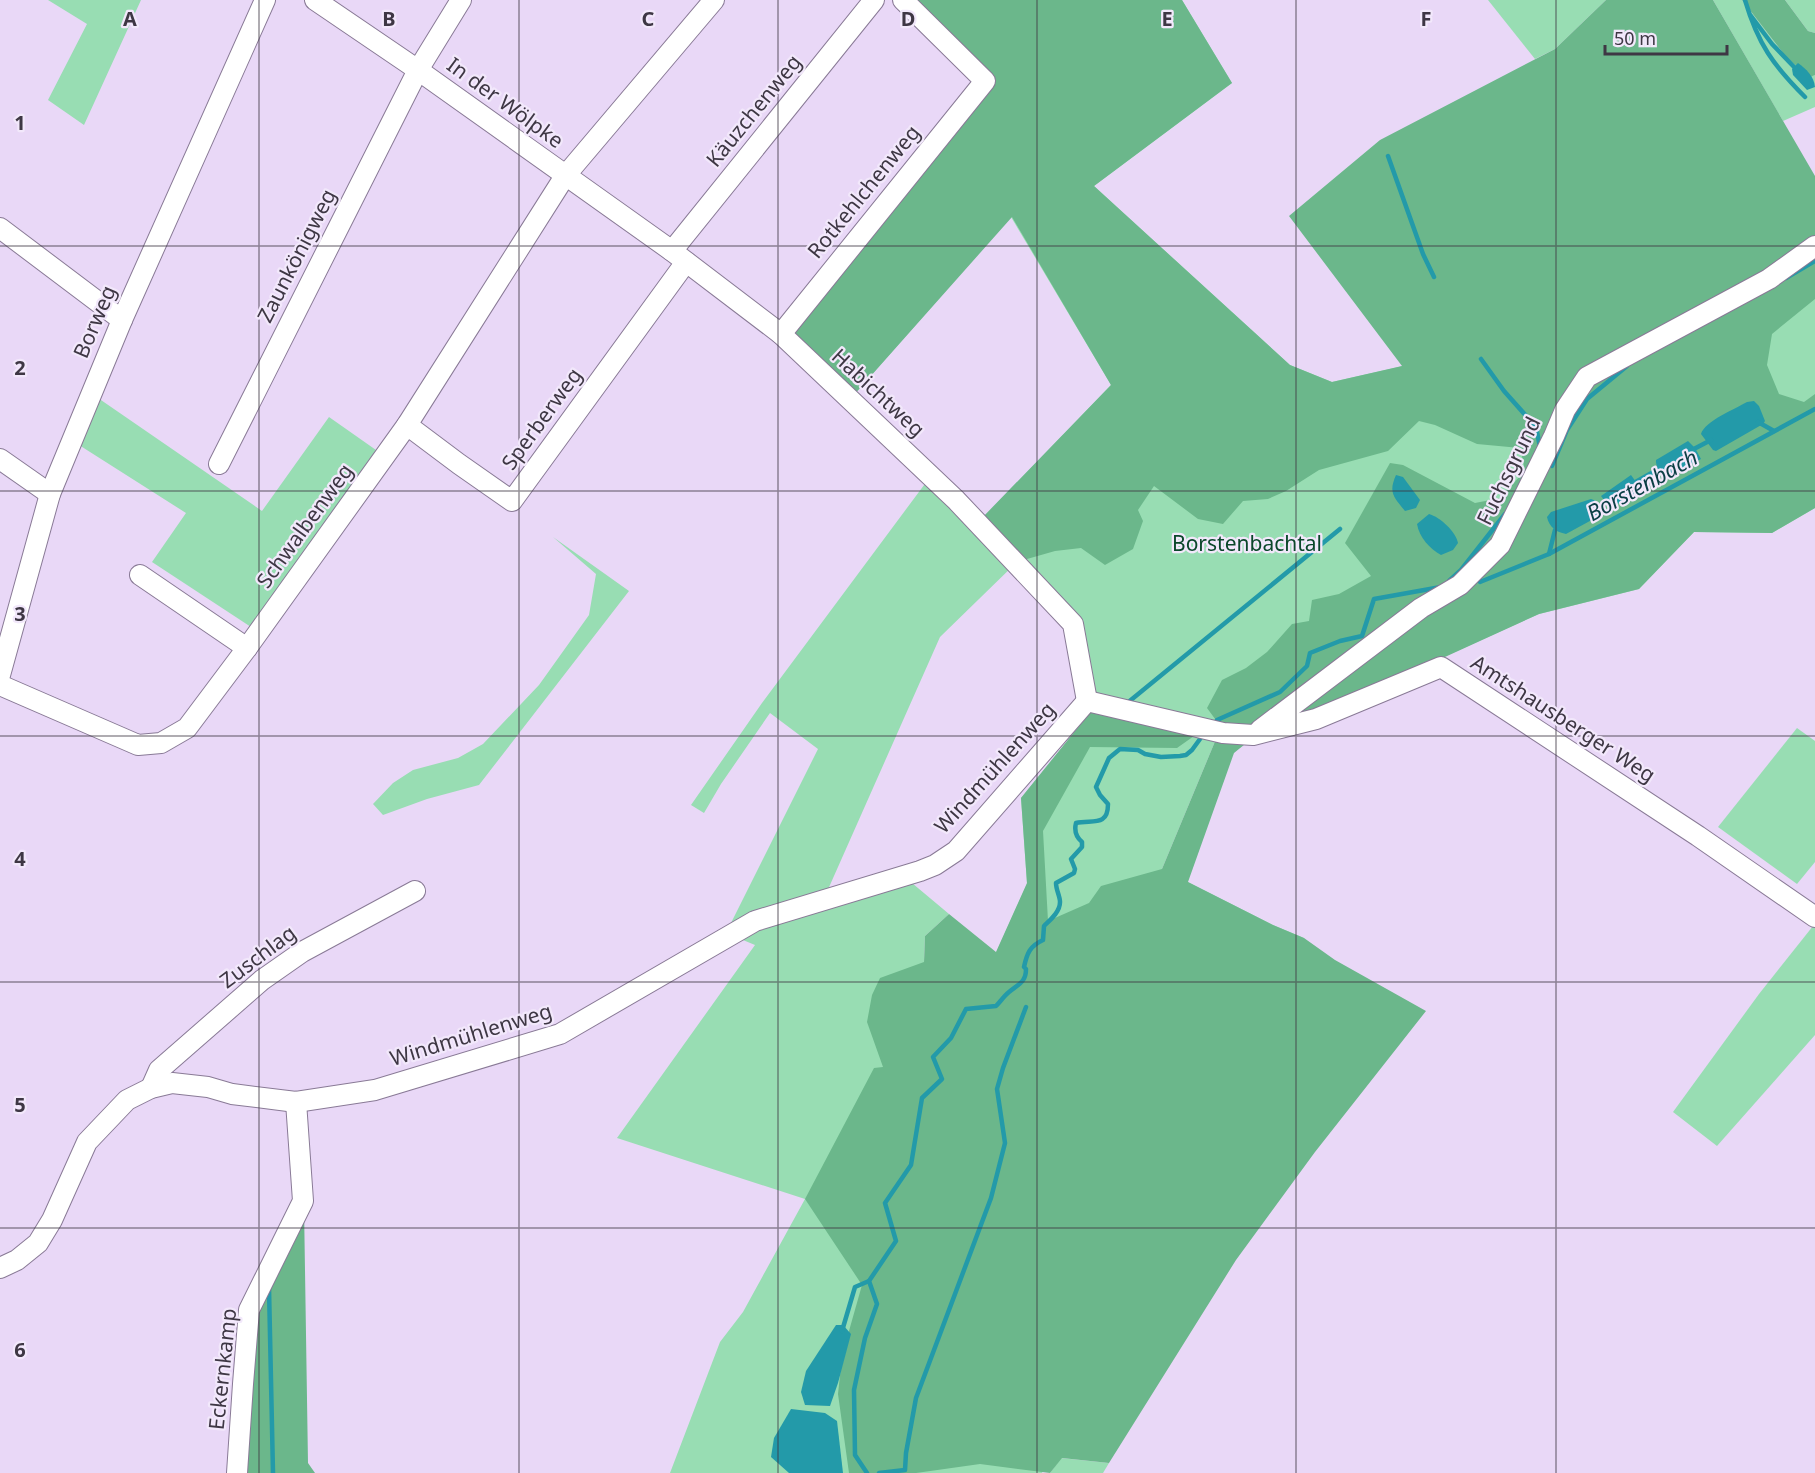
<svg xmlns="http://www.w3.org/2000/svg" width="1815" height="1473" viewBox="0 0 1815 1473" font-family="'Noto Sans',sans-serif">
<rect width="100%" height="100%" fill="#e9d8f7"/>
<g fill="#98ddb3" fill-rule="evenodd">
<polygon points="48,0 141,0 84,125 48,100 87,24"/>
<path d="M1182,0L1232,83L1094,186L1290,365L1332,382L1403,366L1815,257V508L1772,533L1694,532L1639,589L1539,614L1448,655L1221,727L1162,869L1273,925L1304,938L1313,963L1042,1473H1045H670L720,1342L743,1312L805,1199L617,1138L755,945L726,933L818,749L770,713L721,784L704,813L691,805L762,703L933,473L982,519L1111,385L1011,217L853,396ZM1019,560L1080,621L1093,709L1021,798L1027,884L996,953L924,962L925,936L949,914L906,878L822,903L940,637Z"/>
<polygon points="1488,0 1606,0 1555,49 1535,59"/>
<polygon points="1713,0 1742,0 1787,58 1810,76 1815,75 1815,107 1783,121"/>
<polygon points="1785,0 1815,0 1815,33 1808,31"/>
<polygon points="98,398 262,511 329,417 376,450 251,627 152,562 186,513 79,445"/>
<polygon points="553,537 629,591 479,785 427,799 383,815 373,804 393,783 413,770 458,758 483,744 539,685 589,615 596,574"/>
<polygon points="1797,728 1815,741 1815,862 1797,884 1718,827"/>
<polygon points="1813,926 1815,927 1815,1035 1717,1146 1673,1112 1759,994"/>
<polygon points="1061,1458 1109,1463 1103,1473 1050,1473"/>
</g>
<g fill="#6bb78b">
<polygon points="910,0 1182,0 1232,83 1094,186 1290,365 1332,382 1402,366 1289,216 1380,140 1555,49 1606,0 1713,0 1815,176 1815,299 1772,334 1767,365 1779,394 1804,402 1815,394 1815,508 1772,533 1694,532 1639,589 1539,614 1320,714 1260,732 1234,753 1188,882 1273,925 1304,938 1335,960 1426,1011 1315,1152 1236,1260 1109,1463 1062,1458 1050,1473 980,1464 916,1473 849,1473 838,1394 844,1338 847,1338 862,1285 805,1199 874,1068 883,1067 867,1022 872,995 880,978 924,962 925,936 949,914 996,952 1027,883 1021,798 1093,709 1194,736 1177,748 1090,747 1043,831 1048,921 1089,903 1101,886 1162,869 1221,727 1207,708 1222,680 1246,668 1267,652 1292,624 1309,621 1312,600 1339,594 1371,576 1345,543 1390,463 1403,465 1475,503 1501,498 1525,470 1520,448 1477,444 1435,425 1419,421 1388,451 1319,470 1286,491 1268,499 1243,501 1223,524 1198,519 1154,486 1138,510 1143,521 1133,549 1105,565 1081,548 1055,551 1020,561 981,519 1111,385 1012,217 853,396 790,336 990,83"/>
<polygon points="1742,0 1785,0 1808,31 1815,33 1815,75 1810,77 1787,58"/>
<polygon points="304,1206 308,1463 315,1473 242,1473 252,1306"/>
</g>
<g fill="#239aa9">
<path d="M1798,63C1806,69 1814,76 1815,87L1807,90L1793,75L1792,69Z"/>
<path d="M1754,401L1759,406L1765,421L1763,424L1716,451L1713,450L1701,434C1705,421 1735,409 1747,402Z"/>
<path d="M1688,441L1695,448L1701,459L1666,477C1661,475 1655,465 1656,460Z"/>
<path d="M1396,475L1403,477L1420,500L1416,508L1405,511C1394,497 1388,493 1396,475Z"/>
<polygon points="1631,475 1641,489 1639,492 1610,508 1601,496"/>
<path d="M1591,499L1596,501L1600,510L1599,516L1566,534C1556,532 1549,527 1547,517L1551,512Z"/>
<path d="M1429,514C1440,517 1456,532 1458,543L1453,550L1441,555C1430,549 1419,537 1417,524Z"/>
<polygon points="836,1325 843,1325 851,1334 838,1383 830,1406 805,1405 801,1392 806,1371"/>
<polygon points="791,1409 825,1413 837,1421 843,1473 789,1473 771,1457 774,1438"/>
</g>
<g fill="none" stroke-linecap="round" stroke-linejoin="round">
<g stroke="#239aa9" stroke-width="4.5">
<path d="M1745,0C1758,44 1773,65 1805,97"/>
<polyline points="1751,16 1772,44 1796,69"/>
<polyline points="1388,156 1423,254 1434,277"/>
<polyline points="1786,278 1815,261"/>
<polyline points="1481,359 1504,391 1536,427 1540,447"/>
<polyline points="1758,422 1774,431"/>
<polyline points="1692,450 1711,440"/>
<polyline points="1552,466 1567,430 1587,399 1627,366"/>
<polyline points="1632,484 1664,466"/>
<polyline points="1549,554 1555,530 1558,528"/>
<polyline points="1449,581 1461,570 1505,514"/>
<polyline points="1480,582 1549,554 1815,409"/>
<polyline points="1126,704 1340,529"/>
<polyline points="1217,720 1280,692 1307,666 1310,653 1340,641 1362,636 1374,599 1441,587"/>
<polyline points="269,1288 273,1473"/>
<polyline points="842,1331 855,1287 869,1281"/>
<path d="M867,1473L855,1455L854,1390L865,1338L877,1304L869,1281L896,1241L885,1203L911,1165L922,1098L942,1079L933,1057L951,1038L966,1009L996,1006C1000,1002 1004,996 1009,992C1019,984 1026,982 1026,969L1024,967C1027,953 1030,946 1043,940L1044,926C1050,920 1060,912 1060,902C1060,896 1056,890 1056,883L1074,873L1075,869L1071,859L1082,847V842C1076,837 1074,831 1076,823C1091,819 1108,828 1108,804L1100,795L1096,787L1109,758L1120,749L1138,750L1145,754L1161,757L1180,756L1186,755L1192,750L1200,739"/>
<polyline points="879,1473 905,1470 906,1453 916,1398 991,1198 1005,1143 997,1089 1003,1068 1026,1007"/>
</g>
<g stroke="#897a96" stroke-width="22">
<g id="minor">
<polyline points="315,0 418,70 672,251 781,334 956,500 1073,624 1087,701"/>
<polyline points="0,228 122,320"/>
<polyline points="672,251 874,0"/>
<polyline points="781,334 985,81 903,0"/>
<polyline points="407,425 459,464 512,501 686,262"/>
<polyline points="0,459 50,494"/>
<polyline points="219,464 418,70 461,0"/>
<polyline points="140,575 247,648"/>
<polyline points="0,675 50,494 122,320 265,0"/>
<polyline points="0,685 138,745 161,743 187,728 247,648 407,425 565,176 714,0"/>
<polyline points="1087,701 1223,733 1253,735 1316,719 1441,667 1698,836 1815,917"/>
<polyline points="1260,730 1421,608 1460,585 1500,545 1554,436 1565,410 1587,377 1769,279 1815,246"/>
<polyline points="151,1088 159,1070 262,980 302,952 415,891"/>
<polyline points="0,1268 17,1260 38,1243 52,1220 87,1142 127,1100 151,1088 172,1083 208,1087 232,1094 296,1102 375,1090 560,1034 755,921 920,871 935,865 956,851 1087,701"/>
<polyline points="237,1473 243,1384 249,1310 303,1201 296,1102"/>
</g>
</g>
<use href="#minor" stroke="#fff" stroke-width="20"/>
</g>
<path fill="none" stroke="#3e3744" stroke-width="1.5" stroke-opacity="0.55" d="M259,0V1473M519,0V1473M778,0V1473M1037,0V1473M1296,0V1473M1556,0V1473M0,246H1815M0,491H1815M0,736H1815M0,982H1815M0,1228H1815"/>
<g text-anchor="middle" stroke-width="4.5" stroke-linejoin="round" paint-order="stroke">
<g font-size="21" fill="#3e3744" stroke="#f2e8fb">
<text transform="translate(505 103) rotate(36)" y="7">In der Wölpke</text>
<text transform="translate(754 111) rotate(-51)" y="7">Käuzchenweg</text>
<text transform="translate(864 192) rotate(-51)" y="7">Rotkehlchenweg</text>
<text transform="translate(297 256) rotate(-63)" y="7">Zaunkönigweg</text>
<text transform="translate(95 322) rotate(-67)" y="7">Borweg</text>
<text transform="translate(878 393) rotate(43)" y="7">Habichtweg</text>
<text transform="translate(542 419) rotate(-54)" y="7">Sperberweg</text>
<text transform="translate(1509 471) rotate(-64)" y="7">Fuchsgrund</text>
<text transform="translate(305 526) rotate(-54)" y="7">Schwalbenweg</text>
<text transform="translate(1563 719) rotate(33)" y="7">Amtshausberger Weg</text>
<text transform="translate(995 768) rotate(-48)" y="7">Windmühlenweg</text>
<text transform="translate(258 957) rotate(-37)" y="7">Zuschlag</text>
<text transform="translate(471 1035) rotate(-17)" y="7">Windmühlenweg</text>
<text transform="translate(223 1369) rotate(-84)" y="7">Eckernkamp</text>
</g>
<g font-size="21" fill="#0a472a" stroke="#f2e8fb">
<text x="1247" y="551">Borstenbachtal</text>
</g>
<g font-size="22" font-style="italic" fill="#0a3e44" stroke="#f2e8fb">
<text transform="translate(1642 485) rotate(-29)" y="8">Borstenbach</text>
</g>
</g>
<g font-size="20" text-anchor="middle" font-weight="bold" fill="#3e3744" stroke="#f2e8fb" stroke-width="4.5" stroke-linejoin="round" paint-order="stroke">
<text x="130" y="26">A</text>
<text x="389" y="26">B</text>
<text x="648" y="26">C</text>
<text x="908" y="26">D</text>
<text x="1167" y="26">E</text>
<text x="1426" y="26">F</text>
<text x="20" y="130">1</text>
<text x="20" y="375">2</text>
<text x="20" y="621">3</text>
<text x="20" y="866">4</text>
<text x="20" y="1112">5</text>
<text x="20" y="1357">6</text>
</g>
<path d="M1605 45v9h122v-9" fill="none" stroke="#3e3744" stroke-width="3"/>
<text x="1614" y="45" font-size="18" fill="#3e3744" stroke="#f2e8fb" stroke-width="4.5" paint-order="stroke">50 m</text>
</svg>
